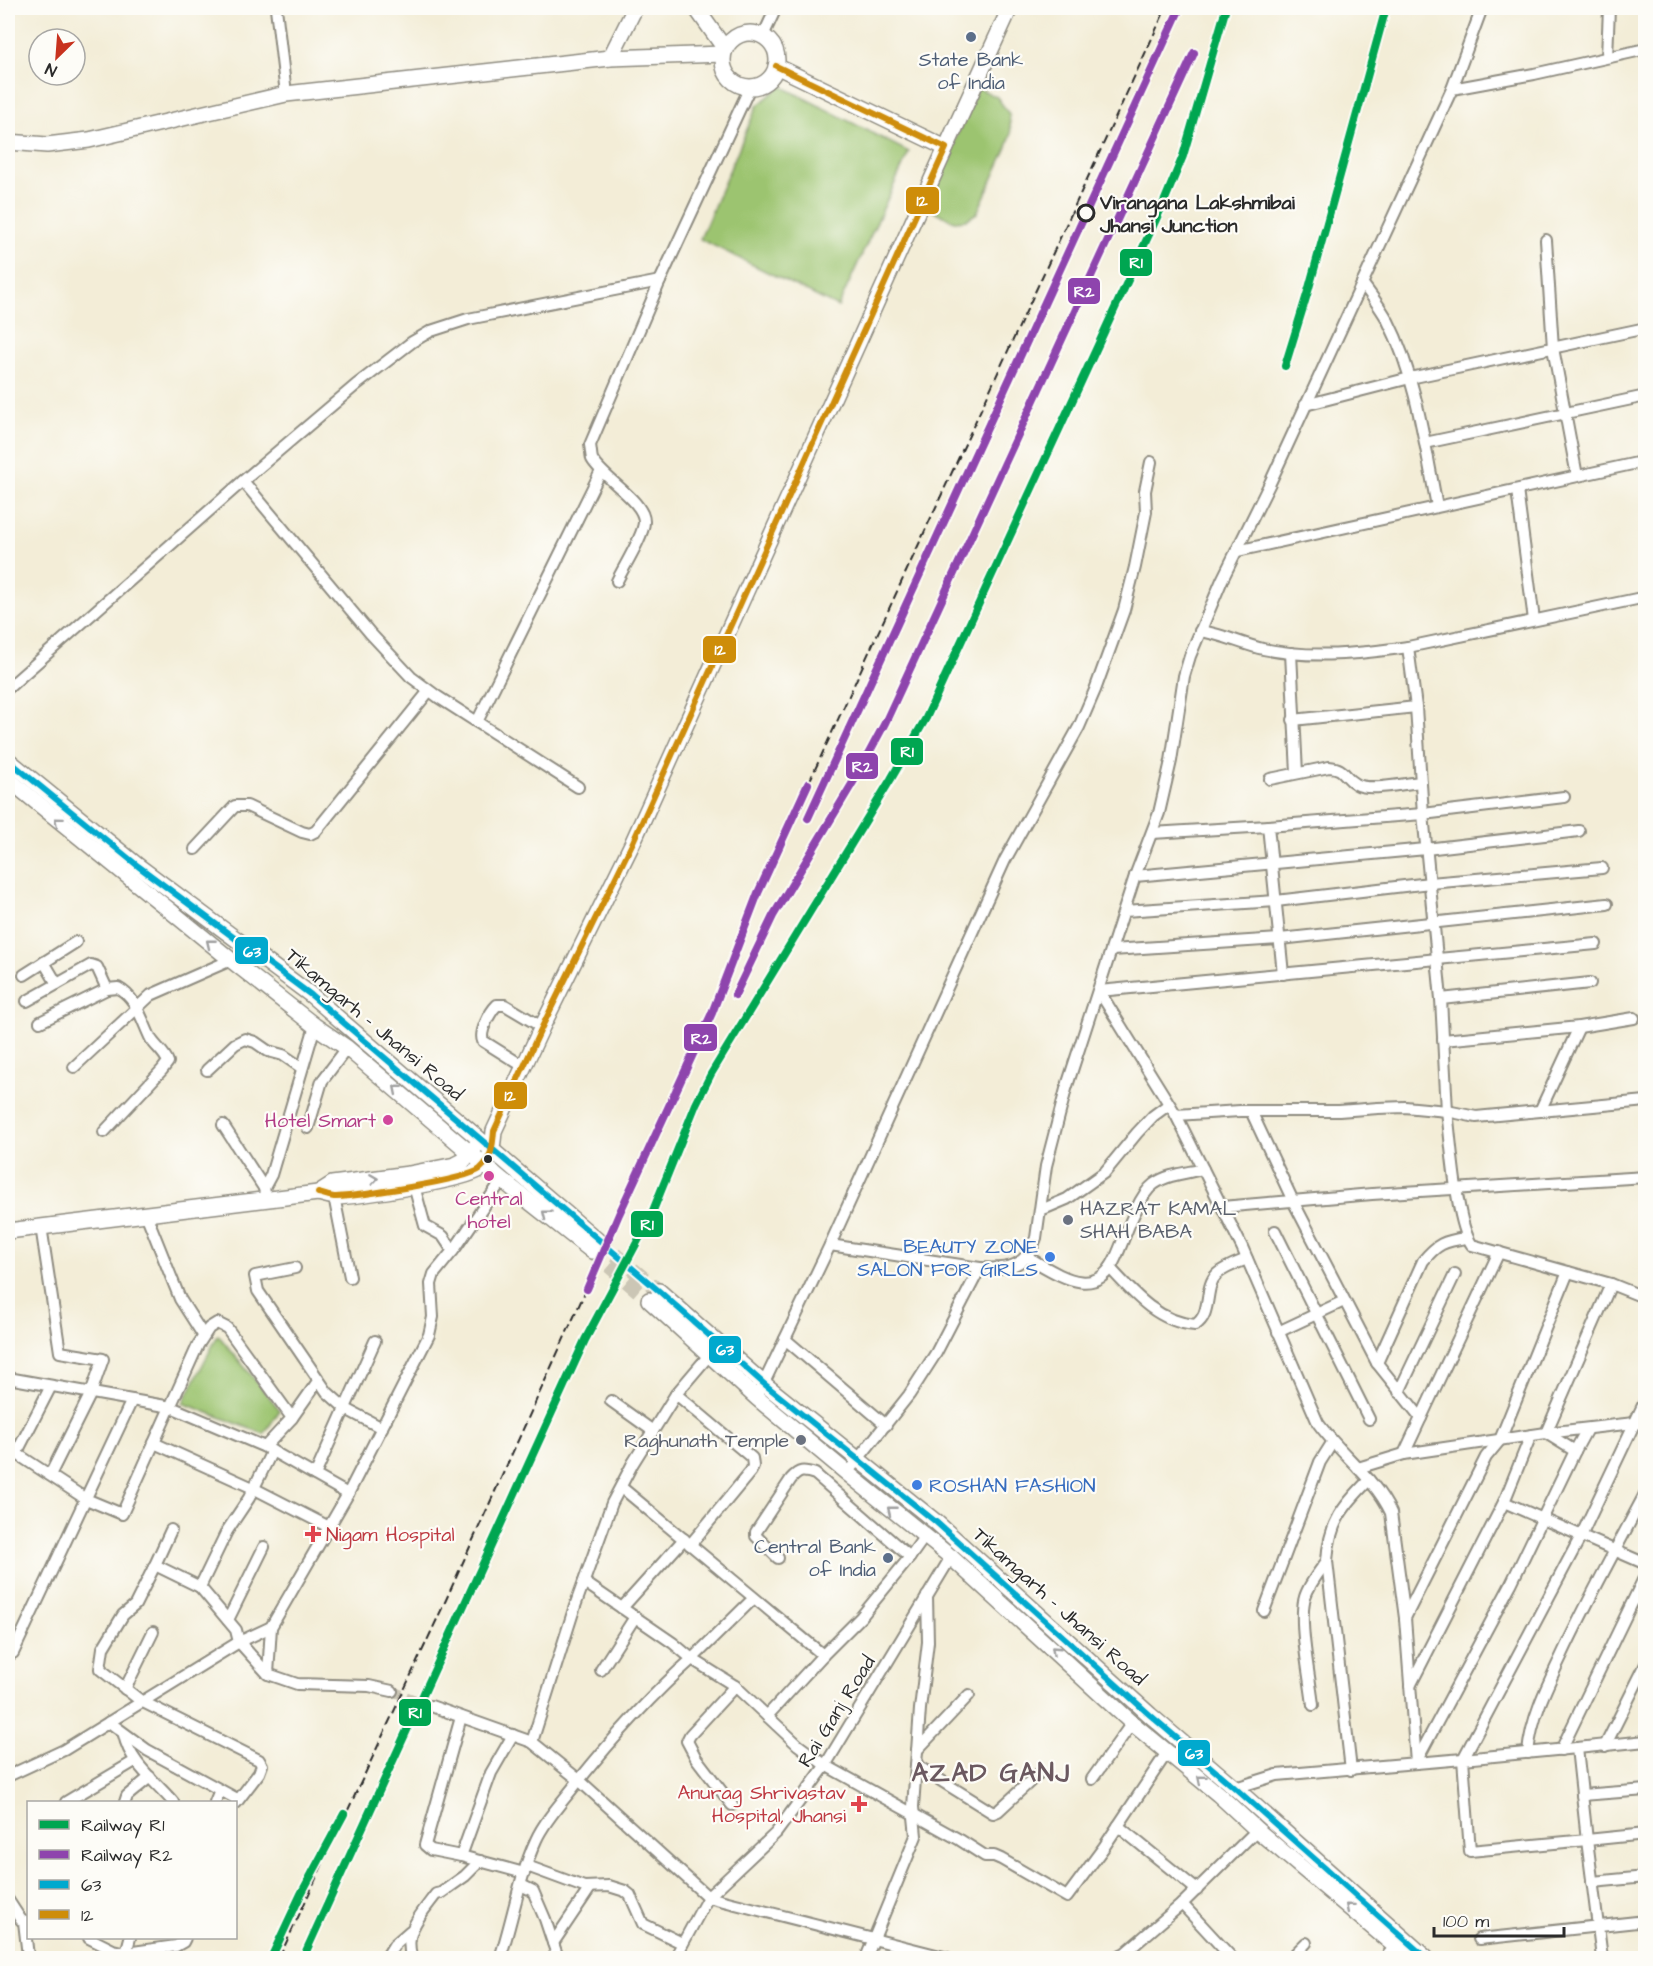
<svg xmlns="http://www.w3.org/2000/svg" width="1653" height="1966" viewBox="0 0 1653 1966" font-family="'Architects Daughter',sans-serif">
<rect width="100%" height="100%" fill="#fdfcf7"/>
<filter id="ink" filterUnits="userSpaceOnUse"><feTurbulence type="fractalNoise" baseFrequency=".0167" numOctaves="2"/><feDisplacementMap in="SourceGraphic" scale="12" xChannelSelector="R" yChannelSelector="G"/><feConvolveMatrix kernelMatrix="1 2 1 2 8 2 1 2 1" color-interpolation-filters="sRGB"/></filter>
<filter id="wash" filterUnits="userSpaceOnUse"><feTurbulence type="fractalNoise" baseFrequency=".008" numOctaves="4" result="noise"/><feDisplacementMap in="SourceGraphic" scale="24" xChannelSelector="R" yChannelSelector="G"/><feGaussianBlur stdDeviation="1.35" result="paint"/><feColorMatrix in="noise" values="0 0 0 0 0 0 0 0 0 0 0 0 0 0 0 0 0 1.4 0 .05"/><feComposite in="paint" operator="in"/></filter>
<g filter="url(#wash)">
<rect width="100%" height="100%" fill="#f3edd7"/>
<g fill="#9cc46f" stroke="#64784d" stroke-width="1.5">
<polygon points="781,86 909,152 838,307 700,239 757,106"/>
<polygon points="978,88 997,97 1009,114 1011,134 1007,147 977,213 966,220 954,221 931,210 927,203"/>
<polygon points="218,1335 280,1410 264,1434 183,1403"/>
</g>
</g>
<g filter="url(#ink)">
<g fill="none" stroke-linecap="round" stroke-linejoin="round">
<polyline stroke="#cbc6b5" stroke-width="10" stroke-dasharray="10 5" stroke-linecap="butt" points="392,1691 431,1706"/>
<g stroke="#cbc6b5" stroke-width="15" stroke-dasharray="15 8" stroke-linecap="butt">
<polyline points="597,1240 659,1291"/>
<polyline points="592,1251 649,1300"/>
</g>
<g stroke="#8f8c81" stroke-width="14">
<g id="street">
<polyline points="276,8 286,94"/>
<polyline points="763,36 776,8"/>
<polyline points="1607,57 1609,8"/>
<polyline points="1452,89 1534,74 1646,49"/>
<polyline points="1546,240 1553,348 1577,476"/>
<path d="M1362,283C1371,295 1381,308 1388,321C1416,376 1425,446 1437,506"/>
<polyline points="1305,405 1410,378 1646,328"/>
<polyline points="1425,443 1646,396"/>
<polyline points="243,481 370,633 411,677 438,697 578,787"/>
<polyline points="1517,490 1534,620"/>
<polyline points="1237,551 1646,461"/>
<path d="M617,581C623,568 644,535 644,522C645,501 602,478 592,459C591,455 591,450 590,445L660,281L750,87"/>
<polyline points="1408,647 1646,597"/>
<polyline points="1291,653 1297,773"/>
<polyline points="8,688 243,481 356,385 412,342 431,331 468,319 660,281"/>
<polyline points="1293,720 1416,707"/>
<polyline points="477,722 601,471"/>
<path d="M1270,779L1329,767C1346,768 1343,777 1356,784C1369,792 1405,783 1421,782"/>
<polyline points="1268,826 1423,814 1564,797"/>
<polyline points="1152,833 1268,826 1283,974"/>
<polyline points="195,849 235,806 247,806 302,832 310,834 316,831 429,691"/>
<polyline points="1135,876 1426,849 1579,831"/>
<polyline points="1124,911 1276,901 1430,883 1602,868"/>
<polyline points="1112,950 1280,939 1607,904"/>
<polyline points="44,962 57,984"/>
<polyline points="24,975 76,942"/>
<polyline points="1441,999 1590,983"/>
<polyline points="27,1001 91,965 97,967 107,989"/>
<path d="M40,1022L107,989L118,988C137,998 142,1021 151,1039C156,1047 165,1053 168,1062L162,1070L104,1132"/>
<polyline points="1443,1040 1579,1027 1634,1018"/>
<path d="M523,1066L483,1041C479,1032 490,1012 497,1005H505L542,1027"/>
<polyline points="74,1067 151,995 231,960"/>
<polyline points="207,1070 235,1044 245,1039 255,1042 268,1051 283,1055 302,1068"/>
<path d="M1646,1101L1476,1117L1447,1111C1451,1141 1456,1223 1472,1245L1611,1284L1646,1298"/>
<polyline points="1251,1111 1293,1201 1377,1363 1421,1418"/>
<polyline points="1540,1111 1579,1027"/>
<path d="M1176,1115L1240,1111H1339L1378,1108L1405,1107L1447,1111L1441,999L1423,814L1416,707L1408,647C1359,654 1312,659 1263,649C1242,644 1222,634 1200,631"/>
<polyline points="223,1125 264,1188 265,1193"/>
<polyline points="308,1128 322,1081 347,1048"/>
<polyline points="414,1186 425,1226 443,1236 453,1251"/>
<polyline points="264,1188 271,1175 315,1026"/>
<polyline points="333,1191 350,1277"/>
<polyline points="1222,1207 1372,1194 1646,1177"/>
<polyline points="1041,1210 1067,1199 1105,1172 1137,1133 1153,1116 1168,1105"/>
<polyline points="146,1214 180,1299 203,1335"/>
<polyline points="41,1226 60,1352 103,1359 91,1393 50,1475"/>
<polyline points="1275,1231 1369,1419"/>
<polyline points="830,1245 980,1268 936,1353 909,1395 847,1473"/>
<path d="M1027,1257C1058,1274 1096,1303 1116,1257C1123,1242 1128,1225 1136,1210C1140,1201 1146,1190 1154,1184C1168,1174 1187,1173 1203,1169"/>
<polyline points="295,1268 255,1276 258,1291 327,1392 346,1409 382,1428"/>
<path d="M980,1268C1009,1270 1026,1267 1036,1238L1046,1166L1066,1089L1135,876L1159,813L1171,761L1184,676L1190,656L1222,580L1270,483L1452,89L1482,8"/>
<path d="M1110,1268C1134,1294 1158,1322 1195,1325C1213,1314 1203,1288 1217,1274C1225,1267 1237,1263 1247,1259"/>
<polyline points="1278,1332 1344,1301"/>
<polyline points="785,1339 886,1425"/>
<path d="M1377,1363L1423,1261C1437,1244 1444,1241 1466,1238"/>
<polyline points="8,1378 171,1407 265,1447 348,1494 271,1627 239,1642 64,1750 8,1776"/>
<polyline points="761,1389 830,1245 1005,860 1079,727 1095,690 1124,610 1135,567 1146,512 1145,491 1151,462"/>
<polyline points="1399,1392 1455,1274"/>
<polyline points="676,1394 752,1458 753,1466 751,1471 690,1545"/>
<polyline points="611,1401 653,1431"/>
<polyline points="292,1418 318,1381"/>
<polyline points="154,1443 253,1488 329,1527"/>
<polyline points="8,1448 86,1499 122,1514 198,1345 209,1328 217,1323 227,1328 292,1418 265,1447"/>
<polyline points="1575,1451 1587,1429"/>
<polyline points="16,1454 51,1386"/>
<polyline points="1404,1454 1499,1252"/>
<polyline points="1358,1468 1404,1454 1546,1433 1634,1423 1646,1423"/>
<polyline points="315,1475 375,1341"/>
<polyline points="621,1487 823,1655 767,1716 735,1686 692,1659 754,1598"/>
<polyline points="348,1494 429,1335 433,1317 431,1284 434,1274 456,1247 502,1180"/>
<polyline points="1504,1502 1646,1564"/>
<polyline points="910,1557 925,1536"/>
<path d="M778,1558L756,1536V1532L791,1479C799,1470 803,1470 815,1474L910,1557L861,1617L823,1655"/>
<polyline points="155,1565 171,1530"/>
<polyline points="200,1587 227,1531 249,1498 272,1451"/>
<polyline points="622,1608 684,1539"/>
<polyline points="1264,1611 1320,1462 1332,1443"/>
<polyline points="1405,1618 1477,1475 1486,1457 1500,1440 1568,1272"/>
<polyline points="228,1620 264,1547"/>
<polyline points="13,1653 132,1400"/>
<polyline points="601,1670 635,1617"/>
<polyline points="268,1674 271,1627"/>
<polyline points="1410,1686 1504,1502 1531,1435"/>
<polyline points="125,1689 153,1632"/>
<path d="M1313,1705C1310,1678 1298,1621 1305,1597C1309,1584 1319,1572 1327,1561"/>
<polyline points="431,1706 532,1742 579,1780 708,1897 948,1958"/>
<polyline points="767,1716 798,1745 825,1765 960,1840 985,1856 994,1856 1001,1859 1067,1897 1104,1847 1168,1751"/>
<polyline points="109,1722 147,1750 237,1799"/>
<path d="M124,1735C130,1763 155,1781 173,1802"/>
<polyline points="513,1735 491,1773 461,1856 524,1873"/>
<polyline points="532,1742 574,1609 612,1503 633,1463 676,1394 710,1354"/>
<polyline points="1605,1746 1646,1664"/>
<polyline points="1577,1748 1646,1741"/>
<polyline points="917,1750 969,1695"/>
<polyline points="1561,1750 1646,1574"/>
<path d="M1528,1753C1531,1719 1546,1688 1561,1657C1587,1601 1617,1547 1646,1492"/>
<polyline points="1463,1759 1581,1536 1646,1399"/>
<polyline points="1416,1762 1511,1584 1575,1451 1546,1433 1611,1284"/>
<path d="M1416,1763L1405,1618L1391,1513C1375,1478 1341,1455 1318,1423L1242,1247L1176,1115L1099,991L1596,944"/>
<polyline points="916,1765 993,1813 998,1811 1037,1775"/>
<path d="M1351,1770L1327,1561C1329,1523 1343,1506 1369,1480"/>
<polyline points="1092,1779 1132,1723"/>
<polyline points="1235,1788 1277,1775 1463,1759 1470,1851 1587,1840 1577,1748 1463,1759"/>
<polyline points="1582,1795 1646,1790"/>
<polyline points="66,1802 135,1761"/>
<polyline points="125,1802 127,1796 150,1777"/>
<polyline points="215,1802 220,1790"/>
<polyline points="236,1803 259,1773 262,1765 259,1760 141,1701 100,1669 103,1648 123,1615 135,1605 155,1565 200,1587 236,1630 239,1642 268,1674 297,1684 369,1686 392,1691"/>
<polyline points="732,1805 696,1758 687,1741 690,1735 735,1686"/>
<polyline points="1118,1826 1197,1890"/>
<polyline points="461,1856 431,1850 425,1845 461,1717"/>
<polyline points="527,1866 584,1887 609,1886 625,1891 630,1895 643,1924 682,1943"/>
<polyline points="1592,1882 1646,1877"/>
<polyline points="521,1885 533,1891 545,1919 558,1958"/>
<polyline points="8,1900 21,1920 28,1923"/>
<polyline points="1182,1904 1232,1958"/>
<polyline points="24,1922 28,1956"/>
<polyline points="89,1938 113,1950 126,1953 176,1946 183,1942 185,1938"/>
<polyline points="1479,1939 1646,1921"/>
<polyline points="553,1943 590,1888"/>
<polyline points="126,1953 130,1938"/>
<polyline points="386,1958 394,1945 410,1931"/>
<path d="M412,1958C402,1933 422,1913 436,1894L441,1893L465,1876L480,1861"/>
<path d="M500,1958C513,1919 519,1877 536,1840C545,1820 563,1801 576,1784C612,1739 649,1697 692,1659L673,1643L584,1582"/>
<polyline points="675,1958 708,1897 776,1833 823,1769 951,1557"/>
<polyline points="866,1958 916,1836 913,1807 920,1709 928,1642 927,1596"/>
<polyline points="1114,1958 1125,1953 1182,1904 1257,1830"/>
<polyline points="1291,1958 1306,1943"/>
<polyline points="1385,1958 1396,1946"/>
<polyline points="1602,1958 1587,1840 1646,1834"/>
</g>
</g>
<g stroke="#8f8c81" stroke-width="18">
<g id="secondary">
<polyline points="696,8 725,49"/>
<circle cx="750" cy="60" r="27"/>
<polyline points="610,58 635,8"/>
<polyline points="8,142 47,145 89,140 286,94 610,58 723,54"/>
<polyline points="946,148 1010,8"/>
<polyline points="8,760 138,866 311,995 597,1240"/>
<polyline points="8,779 231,960 315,1026 347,1048 502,1180 592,1251"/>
<path d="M318,1193C324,1194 330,1197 336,1197C358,1196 467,1180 480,1169C492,1159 493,1144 494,1131L542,1027L632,844L946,148L776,66"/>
<polyline points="8,1231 318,1193 332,1184 409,1174 455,1165 463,1161 476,1146"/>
<polyline points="659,1291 763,1383 936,1522 1150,1715 1235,1788 1426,1958"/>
<polyline points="649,1300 757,1398 847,1473 951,1557 1132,1723 1218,1794 1257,1830 1409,1958"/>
</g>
</g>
<use href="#street" stroke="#fff" stroke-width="10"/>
<use href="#secondary" stroke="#fff" stroke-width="15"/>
<g stroke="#2b2b2b" stroke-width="2" stroke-dasharray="9 4.5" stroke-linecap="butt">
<polyline points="1285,366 1309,288 1386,8"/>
<polyline points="758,893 1166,8"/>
<polyline points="279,1958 445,1602 652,1144"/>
<polyline points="303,1958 585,1340 650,1218 696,1104 711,1074 891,779 926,718 1164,202 1183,156 1226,8"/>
</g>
<g stroke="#fdfcf7" stroke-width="10">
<polyline id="bus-1" points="8,760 138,866 311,995 659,1291 763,1383 936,1522 1150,1715 1235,1788 1426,1958"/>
</g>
<g stroke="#fdfcf7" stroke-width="10">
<path id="bus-2" d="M318,1193C324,1194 330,1197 336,1197C358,1196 467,1180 480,1169C492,1159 493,1144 494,1131L542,1027L632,844L946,148L776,66"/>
</g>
<use href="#bus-1" stroke="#00a9ce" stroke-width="6"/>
<use href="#bus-2" stroke="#ce8d09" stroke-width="6"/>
<g stroke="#fdfcf7" stroke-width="12">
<g id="rail-1">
<polyline points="1285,366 1309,288 1386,8"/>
<polyline points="271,1958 301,1894 344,1814"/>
<polyline points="303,1958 585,1340 650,1218 696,1104 711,1074 891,779 926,718 1164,202 1183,156 1226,8"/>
</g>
</g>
<g stroke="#fdfcf7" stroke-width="12">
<g id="rail-2">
<polyline points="808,818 1180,8"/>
<polyline points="735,995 773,916 855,779 885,723 1194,53"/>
<polyline points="587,1289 619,1214 712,1013 758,893 808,784"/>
</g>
</g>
<use href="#rail-1" stroke="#00a651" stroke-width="8"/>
<use href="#rail-2" stroke="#8e44ad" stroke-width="8"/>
</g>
<defs><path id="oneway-chevron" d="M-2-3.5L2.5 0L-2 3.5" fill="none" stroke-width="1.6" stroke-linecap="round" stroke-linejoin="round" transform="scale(1.5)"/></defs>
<g stroke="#a0a0a0">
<use href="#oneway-chevron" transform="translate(58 821) rotate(-140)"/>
<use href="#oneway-chevron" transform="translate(210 943) rotate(-141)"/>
<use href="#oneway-chevron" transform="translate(397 1089) rotate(-140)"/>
<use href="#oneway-chevron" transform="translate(374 1179) rotate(-8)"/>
<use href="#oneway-chevron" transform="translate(546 1214) rotate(-142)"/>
<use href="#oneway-chevron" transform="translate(891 1510) rotate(-141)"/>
<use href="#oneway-chevron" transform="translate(1055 1650) rotate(-137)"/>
<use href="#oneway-chevron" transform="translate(1201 1779) rotate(-140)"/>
<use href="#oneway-chevron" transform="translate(1349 1907) rotate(-140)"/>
</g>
</g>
<g fill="#5c6f8a" stroke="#fdfcf7" stroke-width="2">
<circle cx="971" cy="37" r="6"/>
<circle cx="888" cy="1558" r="6"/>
</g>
<circle fill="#fdfcf7" stroke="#2b2b2b" stroke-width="3" cx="1086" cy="213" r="8"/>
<g fill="#d1479c" stroke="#fdfcf7" stroke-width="2">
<circle cx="388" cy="1120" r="6"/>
<circle cx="489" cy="1176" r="6"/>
</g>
<circle fill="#2b2b2b" stroke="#fdfcf7" stroke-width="2" cx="488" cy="1159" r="5"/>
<g fill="#6b7280" stroke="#fdfcf7" stroke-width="2">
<circle cx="1068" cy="1220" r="6"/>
<circle cx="801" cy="1440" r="6"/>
</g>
<g fill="#3f7fe0" stroke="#fdfcf7" stroke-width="2">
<circle cx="1050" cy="1257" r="6"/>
<circle cx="917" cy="1485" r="6"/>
</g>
<g fill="#e0444e" stroke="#fdfcf7" stroke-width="2">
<path d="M310 1525h6v6h6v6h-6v6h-6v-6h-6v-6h6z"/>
<path d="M856 1795h6v6h6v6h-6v6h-6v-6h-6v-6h6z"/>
</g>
<g text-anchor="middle" stroke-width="4.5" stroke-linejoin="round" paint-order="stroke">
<g font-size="20" fill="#4e5e75" stroke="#fdfcf7">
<text x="971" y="66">State Bank<tspan x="971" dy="23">of India</tspan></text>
<text x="876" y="1553" text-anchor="end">Central Bank<tspan x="876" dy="23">of India</tspan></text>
</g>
<g font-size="20" font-weight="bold" fill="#2b2b2b" stroke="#fdfcf7" text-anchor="start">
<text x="1100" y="209">Virangana Lakshmibai<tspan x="1100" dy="23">Jhansi Junction</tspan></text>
</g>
<g font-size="20" fill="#2b2b2b" stroke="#fdfcf7">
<text transform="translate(375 1024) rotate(40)" y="7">Tikamgarh - Jhansi Road</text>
<text transform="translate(1060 1606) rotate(42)" y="7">Tikamgarh - Jhansi Road</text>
<text transform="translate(836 1711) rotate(-58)" y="7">Rai Ganj Road</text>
</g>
<g font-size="20" fill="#b23c85" stroke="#fdfcf7" text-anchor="end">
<text x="376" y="1127">Hotel Smart</text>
<text x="489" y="1205" text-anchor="middle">Central<tspan x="489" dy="23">hotel</tspan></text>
</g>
<g font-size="20" fill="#5b616d" stroke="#fdfcf7" text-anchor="start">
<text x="1080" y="1215">HAZRAT KAMAL<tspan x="1080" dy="23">SHAH BABA</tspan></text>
<text x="789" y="1447" text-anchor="end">Raghunath Temple</text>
</g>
<g font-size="20" fill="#366cbe" stroke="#fdfcf7" text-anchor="end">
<text x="1038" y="1253">BEAUTY ZONE<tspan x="1038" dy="23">SALON FOR GIRLS</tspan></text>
<text x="929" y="1492" text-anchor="start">ROSHAN FASHION</text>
</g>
<g font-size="20" fill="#be3a42" stroke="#fdfcf7" text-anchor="start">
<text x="326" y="1541">Nigam Hospital</text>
<text x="846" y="1799" text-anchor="end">Anurag Shrivastav<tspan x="846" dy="23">Hospital, Jhansi</tspan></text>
</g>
<g font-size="26" font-weight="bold" letter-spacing="1.5" fill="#6b5960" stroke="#fdfcf7">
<text x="991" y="1781">AZAD GANJ</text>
</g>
</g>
<g stroke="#fdfcf7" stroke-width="2">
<rect x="905" y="186" width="35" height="29" rx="6" fill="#ce8d09"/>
<rect x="1119" y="248" width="34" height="29" rx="6" fill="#00a651"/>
<rect x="1067" y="277" width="34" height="28" rx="6" fill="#8e44ad"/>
<rect x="702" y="635" width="35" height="29" rx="6" fill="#ce8d09"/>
<rect x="890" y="737" width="34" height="29" rx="6" fill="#00a651"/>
<rect x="845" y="752" width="34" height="28" rx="6" fill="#8e44ad"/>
<rect x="234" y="936" width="35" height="29" rx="6" fill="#00a9ce"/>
<rect x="683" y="1023" width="35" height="29" rx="6" fill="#8e44ad"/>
<rect x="493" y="1081" width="35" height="29" rx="6" fill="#ce8d09"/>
<rect x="630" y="1210" width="34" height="28" rx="6" fill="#00a651"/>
<rect x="708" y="1335" width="34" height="29" rx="6" fill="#00a9ce"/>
<rect x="398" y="1698" width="34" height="29" rx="6" fill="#00a651"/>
<rect x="1177" y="1739" width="34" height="28" rx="6" fill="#00a9ce"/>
</g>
<g font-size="16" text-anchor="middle" font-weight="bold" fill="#fff">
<text x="922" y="206">12</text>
<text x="1136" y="268">R1</text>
<text x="1084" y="297">R2</text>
<text x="720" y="655">12</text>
<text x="907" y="757">R1</text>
<text x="862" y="772">R2</text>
<text x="252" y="957">63</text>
<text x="701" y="1044">R2</text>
<text x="510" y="1101">12</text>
<text x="647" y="1230">R1</text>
<text x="725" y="1355">63</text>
<text x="415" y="1718">R1</text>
<text x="1194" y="1759">63</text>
</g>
<rect width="1653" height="1966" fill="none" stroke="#fdfcf7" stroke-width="30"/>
<rect x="27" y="1801" width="210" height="138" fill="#fdfcf7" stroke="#a9a8a5" stroke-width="1.5"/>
<rect x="39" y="1820" width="30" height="9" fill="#00a651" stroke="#a9a8a5" stroke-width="1.5"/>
<text x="81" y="1831" font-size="18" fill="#2b2b2b">Railway R1</text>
<rect x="39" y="1850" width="30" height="9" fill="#8e44ad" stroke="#a9a8a5" stroke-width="1.5"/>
<text x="81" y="1861" font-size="18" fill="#2b2b2b">Railway R2</text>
<rect x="39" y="1880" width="30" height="9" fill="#00a9ce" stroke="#a9a8a5" stroke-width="1.5"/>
<text x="81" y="1891" font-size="18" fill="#2b2b2b">63</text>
<rect x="39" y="1910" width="30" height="9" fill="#ce8d09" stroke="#a9a8a5" stroke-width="1.5"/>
<text x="81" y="1921" font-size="18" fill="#2b2b2b">12</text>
<g transform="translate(57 57) rotate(205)"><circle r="28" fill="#fdfcf7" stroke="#a9a8a5" stroke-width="1.5"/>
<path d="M0-4.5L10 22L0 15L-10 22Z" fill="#c8321e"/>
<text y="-9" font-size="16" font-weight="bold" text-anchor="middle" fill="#2b2b2b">N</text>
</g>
<path d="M1434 1927v9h130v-9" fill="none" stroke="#2b2b2b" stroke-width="3"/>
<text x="1443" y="1927" font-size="18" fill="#2b2b2b" stroke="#fdfcf7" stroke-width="4.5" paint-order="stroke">100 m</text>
</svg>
